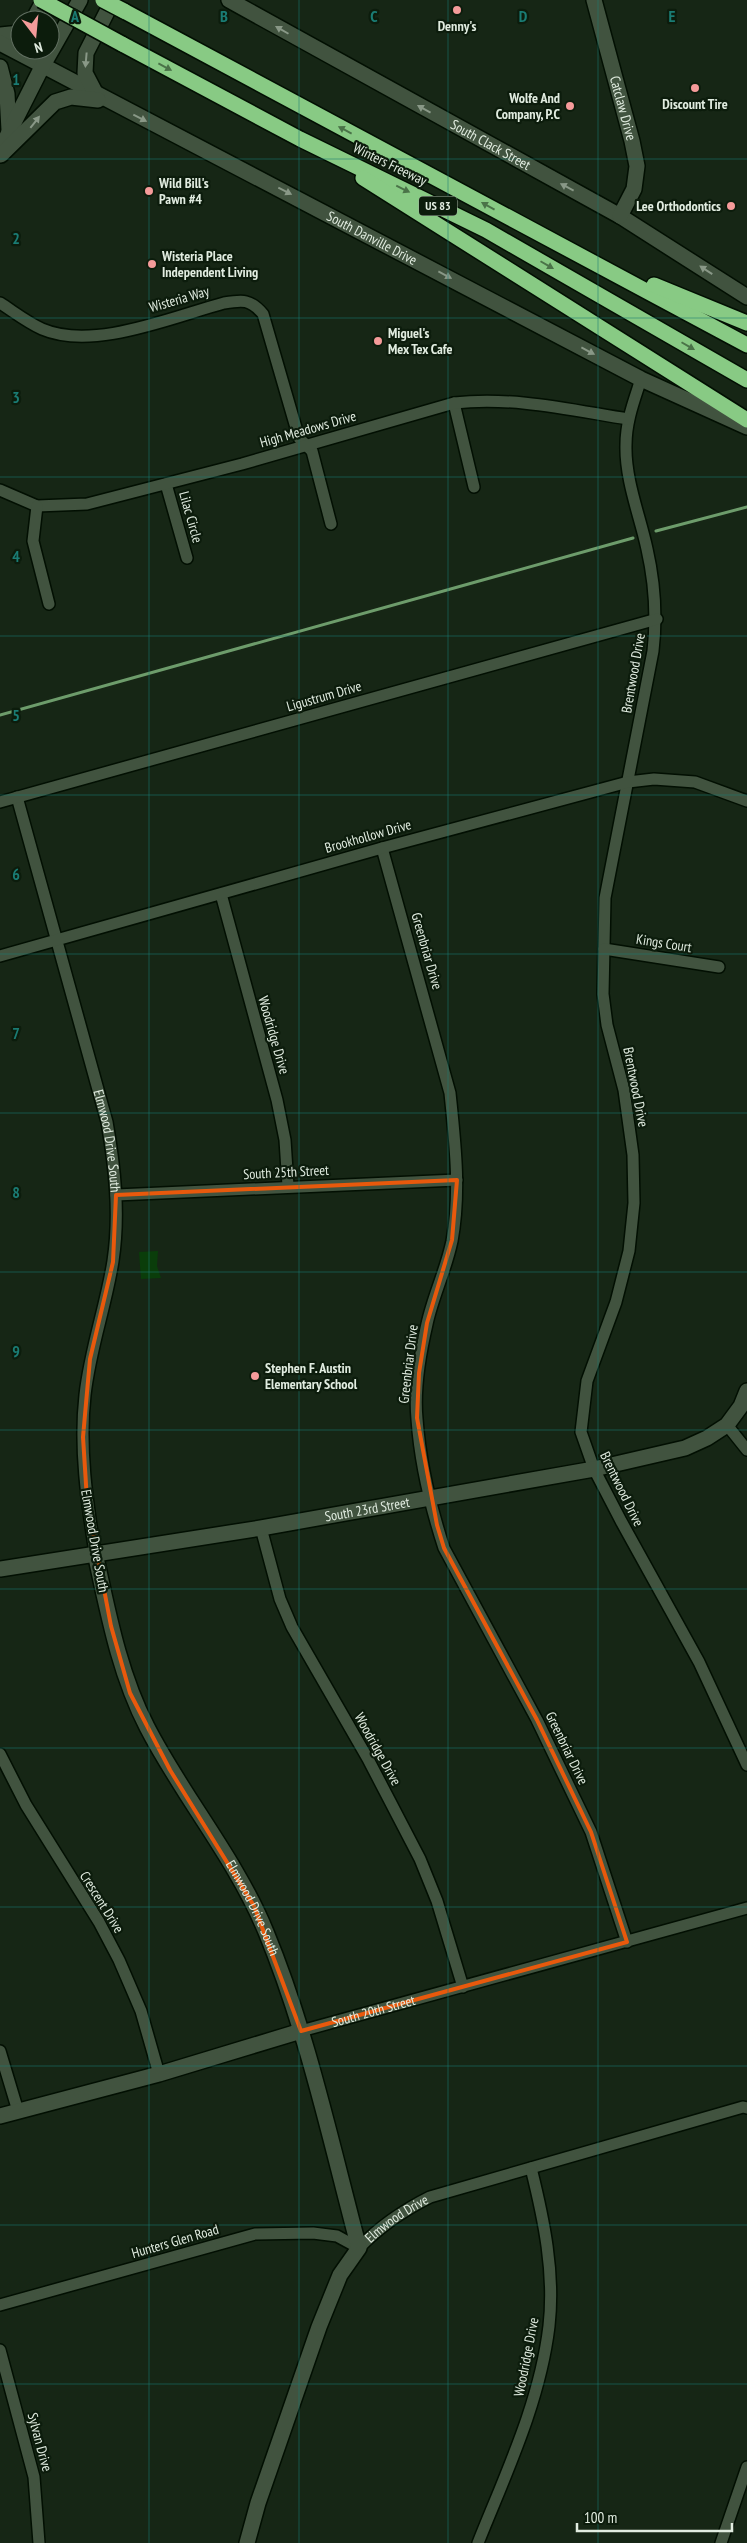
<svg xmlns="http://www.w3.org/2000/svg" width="747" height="2543" viewBox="0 0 747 2543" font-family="'PT Sans Narrow',sans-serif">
<rect width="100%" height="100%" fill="#162615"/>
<polygon fill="#0a3d0a" points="158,1251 157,1266 161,1278 141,1279 139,1252"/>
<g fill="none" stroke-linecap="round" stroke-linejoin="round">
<g stroke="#6d9c6b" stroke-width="3">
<polyline points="656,531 747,507"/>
<polyline points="0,715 633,538"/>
</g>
<g stroke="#020f02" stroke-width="14">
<g id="street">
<path d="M0,303C14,312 28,323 42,329C93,351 172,317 224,303C243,300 250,299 263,314L299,438L312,451L331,524"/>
<path d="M641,379C634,401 626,421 626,445C625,480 640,516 647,549C655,584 657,616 653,651L605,898L603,994L607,1025L624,1090L633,1155L634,1203L629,1251L616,1302L587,1381L581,1432L594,1469L621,1521L699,1662L747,1765"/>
<polyline points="454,403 474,487"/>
<polyline points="166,484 187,558"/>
<path d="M0,490L37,506L87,504L242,464L454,403C512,396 571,410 628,419"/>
<polyline points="37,506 33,541 49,604"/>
<path id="s1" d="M17,797L107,1122C115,1168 120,1215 113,1261C106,1306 90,1349 85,1395C79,1448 87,1501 95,1553"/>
<polyline points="0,802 657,619"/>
<path d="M382,848L450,1093C455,1142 461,1192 452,1241C446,1270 433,1296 427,1324C420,1354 414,1388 417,1419C420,1462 431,1508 444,1548L537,1720L591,1832L627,1942"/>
<polyline points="221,894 277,1100 285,1140 288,1186"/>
<polyline points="604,949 719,967"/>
<polyline points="0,956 382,848 628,782 654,779 695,782 747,801"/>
<polyline points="116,1195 457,1180"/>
<polyline points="727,1425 747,1450"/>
<polyline points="261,1528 280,1599 292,1627 368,1759 420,1859 437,1901 463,1987"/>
<polyline points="0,1754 26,1805 99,1922 119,1960 141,2011 159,2074"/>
<path id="s2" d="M301,2031L747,1908"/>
<polyline points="0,2051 18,2111"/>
<path id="s3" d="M0,2305L255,2234L313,2233L337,2236L359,2248C380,2226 402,2211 430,2197L743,2107L747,2108"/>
<polyline points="0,2350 34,2477 39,2543"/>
<path d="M478,2543C506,2473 540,2402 549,2326C555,2273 544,2220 531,2168"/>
<polyline points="721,2543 747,2467"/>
</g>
</g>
<g stroke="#020f02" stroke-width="18">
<g id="secondary">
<path id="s4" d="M229,0L620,216L747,297"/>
<path id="s5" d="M594,0L632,141L637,166L634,189L620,216"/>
<polyline points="33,20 44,0"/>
<polyline points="0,35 20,33"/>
<path id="s6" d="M0,43L641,379L747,427"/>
<polyline points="0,67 7,94 9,130"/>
<polyline points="97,96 85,73 86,53 113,0"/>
<polyline points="0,150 42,67 80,0"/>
<polyline points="1,155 55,102 71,97 98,100"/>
<path id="s7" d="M95,1553C108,1612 119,1673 147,1727C183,1797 236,1859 266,1932C308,2034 331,2143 359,2248L340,2275L319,2327L258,2503L247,2543"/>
<path id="s8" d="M0,1569L261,1528L594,1469L685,1448L707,1438L727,1425L741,1406L747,1391"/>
<polyline points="0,2116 159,2074 301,2031"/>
</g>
</g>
<g stroke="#020f02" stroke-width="18">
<g id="highway">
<polyline points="124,11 747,345"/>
<polyline points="122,44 300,139 486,230 747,380"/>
<polyline points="363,178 747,420"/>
<polyline points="654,285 747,323"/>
</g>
</g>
<use href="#street" stroke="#41533f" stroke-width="11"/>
<use href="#secondary" stroke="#41533f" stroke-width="15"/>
<use href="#highway" stroke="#88ca84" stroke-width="15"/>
<g stroke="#020f02" stroke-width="18" stroke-linecap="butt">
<g id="highway-bridge">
<polyline points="41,0 122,44"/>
<polyline points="103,0 124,11"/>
</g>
</g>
<use href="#highway-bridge" stroke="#88ca84" stroke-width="15"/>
</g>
<defs><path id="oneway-solid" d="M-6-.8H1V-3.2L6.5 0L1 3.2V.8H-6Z" transform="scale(1.25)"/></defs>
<g fill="#899887">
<use href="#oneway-solid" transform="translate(282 30) rotate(-150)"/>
<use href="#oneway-solid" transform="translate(86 60) rotate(95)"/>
<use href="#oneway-solid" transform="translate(424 109) rotate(-151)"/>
<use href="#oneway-solid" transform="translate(140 118) rotate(27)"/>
<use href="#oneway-solid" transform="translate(35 122) rotate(-52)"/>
<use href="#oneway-solid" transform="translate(567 187) rotate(-152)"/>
<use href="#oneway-solid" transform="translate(285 191) rotate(27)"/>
<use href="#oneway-solid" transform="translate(706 270) rotate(-147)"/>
<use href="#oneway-solid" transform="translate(445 275) rotate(28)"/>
<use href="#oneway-solid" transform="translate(588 351) rotate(28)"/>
</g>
<g fill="#4a7348">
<use href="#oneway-solid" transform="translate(165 67) rotate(28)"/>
<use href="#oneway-solid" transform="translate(345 130) rotate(-152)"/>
<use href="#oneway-solid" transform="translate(403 189) rotate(26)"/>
<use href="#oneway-solid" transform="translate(488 206) rotate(-151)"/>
<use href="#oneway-solid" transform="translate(547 265) rotate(30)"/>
<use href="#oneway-solid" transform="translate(688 346) rotate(30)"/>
</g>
<path fill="none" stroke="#e8590c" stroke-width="4" stroke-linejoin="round" d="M457,1180L452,1240L427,1323L419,1373L417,1418L437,1525L444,1548L537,1720L591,1832L627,1942L301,2031L254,1906L170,1770L130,1693L111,1626L87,1500L83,1437L90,1359L113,1262L116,1195Z"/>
<path fill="none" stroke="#1a7c74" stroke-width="1" stroke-opacity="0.55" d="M149,0V2543M299,0V2543M448,0V2543M598,0V2543M0,159H747M0,318H747M0,477H747M0,636H747M0,795H747M0,954H747M0,1113H747M0,1272H747M0,1430H747M0,1589H747M0,1748H747M0,1907H747M0,2066H747M0,2225H747M0,2384H747"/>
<g fill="#f59b9a" stroke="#0c1c0c" stroke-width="2">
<circle cx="457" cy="10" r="5"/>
<circle cx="695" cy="88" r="5"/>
<circle cx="570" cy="106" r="5"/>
<circle cx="149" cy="191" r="5"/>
<circle cx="731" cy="206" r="5"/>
<circle cx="152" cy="264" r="5"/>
<circle cx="378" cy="341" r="5"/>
<circle cx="255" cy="1376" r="5"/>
</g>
<g text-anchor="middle" stroke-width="4.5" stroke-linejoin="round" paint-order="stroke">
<rect fill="#0c1c0c" stroke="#a1aea0" stroke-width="1" x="419" y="196.5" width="38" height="19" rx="4"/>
<g font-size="12" font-weight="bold" fill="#e1ece0">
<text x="438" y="210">US 83</text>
</g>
<g font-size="14" font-weight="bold" fill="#e1ece0" stroke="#0c1c0c" text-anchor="start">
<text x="457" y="31" text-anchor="middle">Denny's</text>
<text x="560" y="103" text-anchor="end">Wolfe And<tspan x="560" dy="16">Company, P.C</tspan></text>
<text x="695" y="109" text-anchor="middle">Discount Tire</text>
<text x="159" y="188">Wild Bill's<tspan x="159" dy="16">Pawn #4</tspan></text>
<text x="721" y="211" text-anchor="end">Lee Orthodontics</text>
<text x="162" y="261">Wisteria Place<tspan x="162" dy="16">Independent Living</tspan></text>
<text x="388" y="338">Miguel's<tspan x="388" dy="16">Mex Tex Cafe</tspan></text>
<text x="265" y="1373">Stephen F. Austin<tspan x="265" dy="16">Elementary School</tspan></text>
</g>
<g font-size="14" fill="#e1ece0" stroke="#0c1c0c">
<text dy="5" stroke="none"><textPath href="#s5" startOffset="112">Catclaw Drive</textPath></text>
<text dy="5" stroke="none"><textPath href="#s4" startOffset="299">South Clack Street</textPath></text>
<text transform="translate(390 164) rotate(26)" y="5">Winters Freeway</text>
<text dy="5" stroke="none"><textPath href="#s6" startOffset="420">South Danville Drive</textPath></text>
<text transform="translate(179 299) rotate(-16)" y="5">Wisteria Way</text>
<text transform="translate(308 429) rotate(-16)" y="5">High Meadows Drive</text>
<text transform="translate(191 517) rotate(74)" y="5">Lilac Circle</text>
<text transform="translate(633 673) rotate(-80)" y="5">Brentwood Drive</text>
<text transform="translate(324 696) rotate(-16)" y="5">Ligustrum Drive</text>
<text transform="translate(368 836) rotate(-16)" y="5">Brookhollow Drive</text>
<text transform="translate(664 943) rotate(9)" y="5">Kings Court</text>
<text transform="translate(427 951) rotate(74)" y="5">Greenbriar Drive</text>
<text transform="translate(274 1035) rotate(74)" y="5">Woodridge Drive</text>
<text transform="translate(636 1087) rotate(79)" y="5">Brentwood Drive</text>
<text dy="5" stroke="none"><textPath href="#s1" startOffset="356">Elmwood Drive South</textPath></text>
<text transform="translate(286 1172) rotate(-3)" y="5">South 25th Street</text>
<text transform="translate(408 1364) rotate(-83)" y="5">Greenbriar Drive</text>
<text transform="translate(622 1489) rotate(64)" y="5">Brentwood Drive</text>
<text dy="5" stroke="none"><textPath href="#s8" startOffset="372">South 23rd Street</textPath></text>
<text transform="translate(95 1541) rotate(80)" y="5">Elmwood Drive South</text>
<text transform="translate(567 1748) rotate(64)" y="5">Greenbriar Drive</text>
<text transform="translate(378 1749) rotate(61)" y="5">Woodridge Drive</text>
<text transform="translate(102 1902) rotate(58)" y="5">Crescent Drive</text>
<text dy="5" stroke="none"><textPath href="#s7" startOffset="392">Elmwood Drive South</textPath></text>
<text dy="5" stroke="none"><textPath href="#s2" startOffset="75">South 20th Street</textPath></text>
<text dy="5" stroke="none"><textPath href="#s3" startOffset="420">Elmwood Drive</textPath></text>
<text transform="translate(175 2241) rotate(-16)" y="5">Hunters Glen Road</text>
<text transform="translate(526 2357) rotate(-79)" y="5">Woodridge Drive</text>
<text transform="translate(40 2442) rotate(75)" y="5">Sylvan Drive</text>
</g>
</g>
<g font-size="16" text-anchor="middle" font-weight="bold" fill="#1a7c74" stroke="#0c1c0c" stroke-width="4.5" stroke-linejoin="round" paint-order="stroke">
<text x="75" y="22">A</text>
<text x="224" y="22">B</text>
<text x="374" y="22">C</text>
<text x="523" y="22">D</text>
<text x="672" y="22">E</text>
<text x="16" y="85">1</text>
<text x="16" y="244">2</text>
<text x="16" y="403">3</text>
<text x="16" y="562">4</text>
<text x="16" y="721">5</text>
<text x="16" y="880">6</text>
<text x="16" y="1039">7</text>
<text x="16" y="1198">8</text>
<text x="16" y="1357">9</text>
</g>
<g transform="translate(35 35) rotate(164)"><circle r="24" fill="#0c1c0c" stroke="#616f61"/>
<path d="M0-4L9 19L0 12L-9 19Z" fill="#f59b9a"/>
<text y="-8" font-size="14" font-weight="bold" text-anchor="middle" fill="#e1ece0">N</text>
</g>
<path d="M577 2523v8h155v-8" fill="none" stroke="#e1ece0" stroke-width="2.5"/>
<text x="584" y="2523" font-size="15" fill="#e1ece0" stroke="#0c1c0c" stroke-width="4" paint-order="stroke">100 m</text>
</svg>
